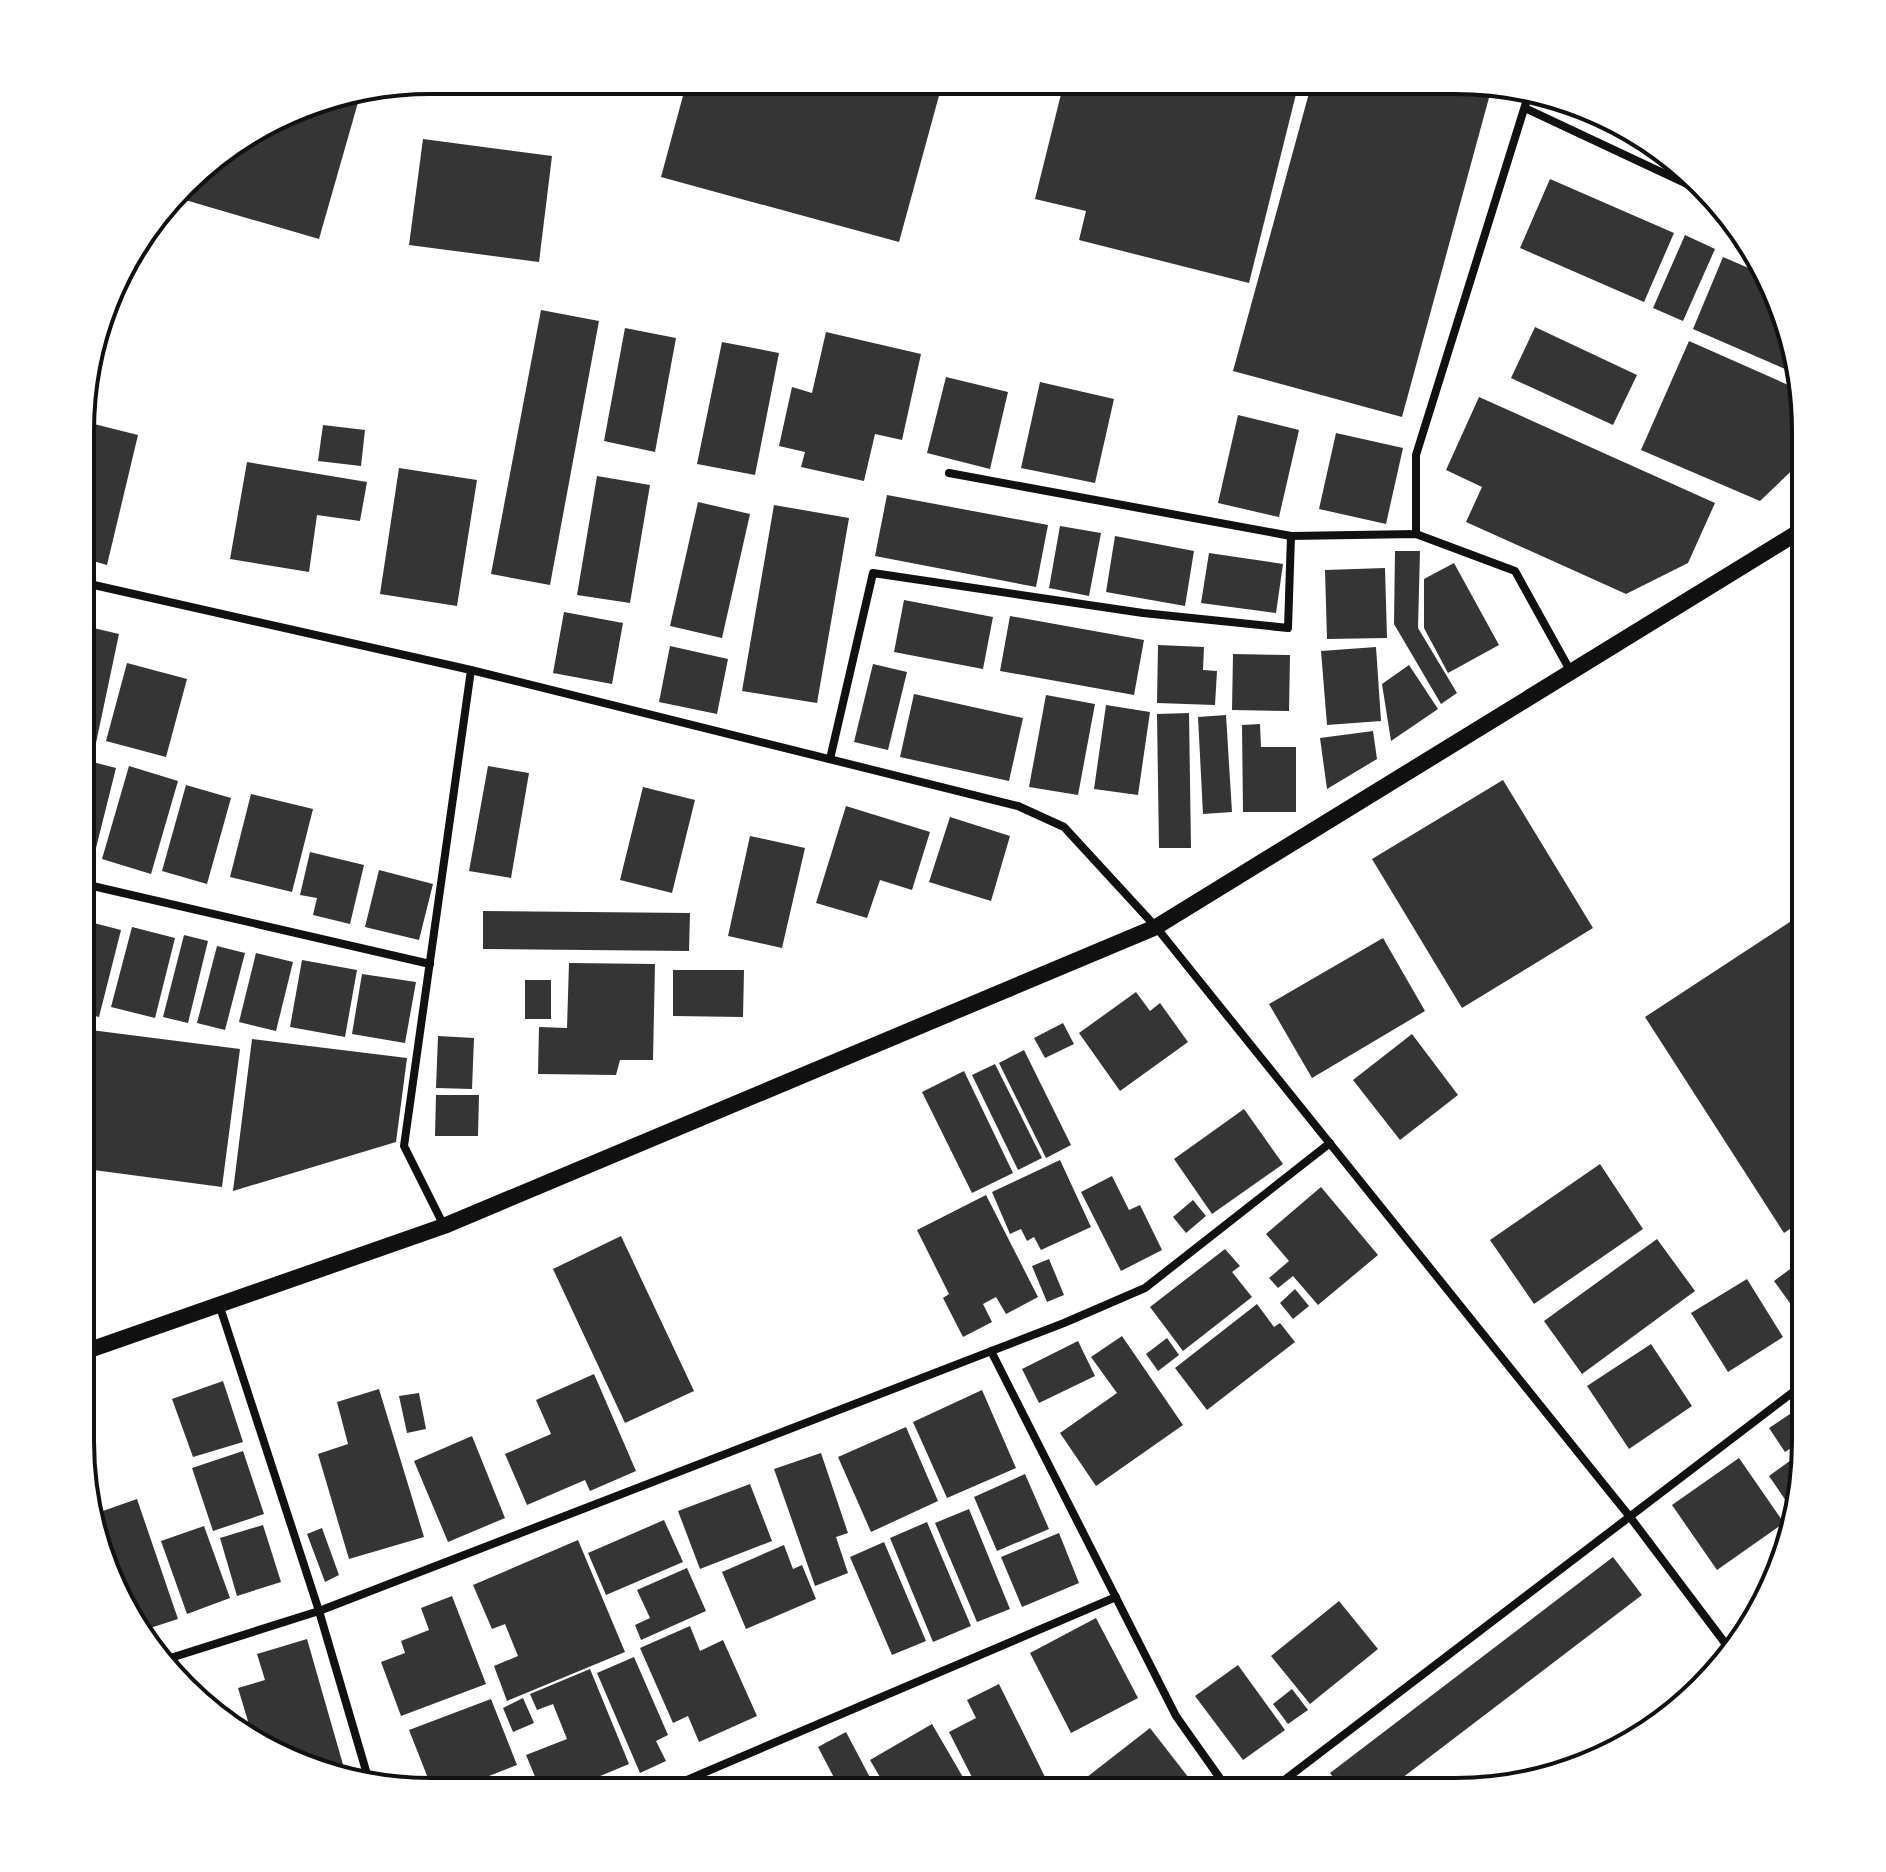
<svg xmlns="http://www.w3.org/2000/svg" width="1886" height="1872" viewBox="0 0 1886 1872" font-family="'Noto Serif',serif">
<rect width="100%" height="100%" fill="#fff"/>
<g fill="#353535">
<polygon points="687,81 943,81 899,242 661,177"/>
<polygon points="1064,82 1299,82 1249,283 1079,240 1086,211 1035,199"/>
<polygon points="1312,82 1493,83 1402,417 1233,371"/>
<polygon points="361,92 319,239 175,197 200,167 318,99"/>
<polygon points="423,139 552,156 539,262 409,245"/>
<polygon points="1550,179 1674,233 1644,302 1520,248"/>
<polygon points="1685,235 1715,249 1683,321 1653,308"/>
<polygon points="1723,257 1765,275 1787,318 1799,375 1693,329"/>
<polygon points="541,310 599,321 550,585 491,574"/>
<polygon points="1535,327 1637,375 1613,425 1511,378"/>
<polygon points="625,328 676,338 655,452 604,441"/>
<polygon points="826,332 921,354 902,440 875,434 864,481 801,467 805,452 779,446 792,387 812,393"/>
<polygon points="1689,341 1802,391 1805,408 1805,458 1760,501 1641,450"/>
<polygon points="722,342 779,353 755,475 697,464"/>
<polygon points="946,377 1008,392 990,469 927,453"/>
<polygon points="1040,382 1114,399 1095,483 1021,468"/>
<polygon points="1479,397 1715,503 1688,563 1626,594 1466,522 1482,487 1446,470"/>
<polygon points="1238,415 1299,430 1279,517 1218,503"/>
<polygon points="86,422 138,435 107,565 86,559"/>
<polygon points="323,425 365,430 361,466 318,461"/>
<polygon points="1336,433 1403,448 1386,524 1319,509"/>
<polygon points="247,462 367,482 360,521 317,515 309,572 230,559"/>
<polygon points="399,468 477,480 457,606 380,594"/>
<polygon points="597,476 650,485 630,603 577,595"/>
<polygon points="887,495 1048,525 1036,587 875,556"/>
<polygon points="698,502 750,514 722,638 670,626"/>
<polygon points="774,505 849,518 817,703 742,691"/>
<polygon points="1060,526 1101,533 1089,596 1049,588"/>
<polygon points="1115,536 1194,551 1185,606 1106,592"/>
<polygon points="1395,551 1420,551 1418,628 1457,693 1441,704 1394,624"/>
<polygon points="1209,553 1283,564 1276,613 1201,603"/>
<polygon points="1454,563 1499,645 1448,673 1424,628 1424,579"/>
<polygon points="1385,568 1387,638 1327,639 1325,570"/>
<polygon points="904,600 993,617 983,669 894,652"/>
<polygon points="564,612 623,623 612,684 553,673"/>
<polygon points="1010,616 1144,640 1134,695 1000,671"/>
<polygon points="85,626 119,634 96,743 85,740"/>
<polygon points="1158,645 1204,647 1203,670 1217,671 1215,705 1157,703"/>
<polygon points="670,646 728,659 717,714 659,702"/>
<polygon points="1376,647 1381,721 1327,725 1321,651"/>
<polygon points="1233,654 1290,655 1289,711 1232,710"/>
<polygon points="127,663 187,679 166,757 106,741"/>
<polygon points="873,664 907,672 888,750 854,742"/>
<polygon points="1409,665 1438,709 1391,741 1382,684"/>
<polygon points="914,694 1023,718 1009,781 900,757"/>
<polygon points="1046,695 1095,704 1078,795 1029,787"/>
<polygon points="1106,705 1150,712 1138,795 1094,789"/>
<polygon points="1189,713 1191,848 1159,848 1157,714"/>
<polygon points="1226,715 1232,812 1203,814 1198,717"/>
<polygon points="1260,724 1261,747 1296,747 1296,812 1243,812 1242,725"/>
<polygon points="1373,731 1377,759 1327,789 1320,738"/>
<polygon points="85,760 116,768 95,852 84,849"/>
<polygon points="129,766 178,781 151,874 102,859"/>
<polygon points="488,766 529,773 511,878 469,871"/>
<polygon points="1503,780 1593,928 1462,1008 1372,859"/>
<polygon points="186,785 231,798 207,884 162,871"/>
<polygon points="643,787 695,800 672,893 620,880"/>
<polygon points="251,794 313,809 292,892 230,877"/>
<polygon points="846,806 930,832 912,890 880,880 867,918 816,903"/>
<polygon points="950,817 1010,836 991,901 929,882"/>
<polygon points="750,836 805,848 782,948 728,936"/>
<polygon points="310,852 364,865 350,924 313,915 317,898 300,895"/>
<polygon points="379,870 433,884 419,940 365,927"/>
<polygon points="483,911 690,913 689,951 483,949"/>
<polygon points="1805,912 1805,1219 1784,1233 1645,1017"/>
<polygon points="86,921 121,930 99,1017 83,1013 84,933"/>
<polygon points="132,927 175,938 155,1018 111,1007"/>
<polygon points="184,935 208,941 188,1023 163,1017"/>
<polygon points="1383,938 1425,1011 1312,1078 1269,1004"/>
<polygon points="217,946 245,953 225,1030 197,1023"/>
<polygon points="256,953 293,962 276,1031 239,1022"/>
<polygon points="302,960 357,970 345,1037 290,1027"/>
<polygon points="569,963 655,964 653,1060 620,1060 616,1075 538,1074 539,1027 567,1028"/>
<polygon points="673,970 744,970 743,1017 673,1016"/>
<polygon points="362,974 416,982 405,1043 352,1034"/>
<rect x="525" y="980" width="26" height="39"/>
<polygon points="1136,992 1150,1011 1160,1003 1188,1042 1120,1091 1079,1033"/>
<polygon points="1063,1023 1074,1044 1045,1058 1034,1038"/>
<polygon points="83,1029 240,1049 222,1187 86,1169 84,1182 82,1182"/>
<polygon points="1412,1034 1458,1095 1400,1140 1353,1080"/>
<polygon points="438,1036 474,1038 472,1089 436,1088"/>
<polygon points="252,1039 407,1058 396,1142 233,1191"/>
<polygon points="1024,1050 1071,1145 1046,1158 999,1063"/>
<polygon points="995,1064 1042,1158 1018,1170 972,1075"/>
<polygon points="964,1071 1013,1173 972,1193 922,1092"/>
<polygon points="436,1095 479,1095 478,1136 435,1136"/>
<polygon points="1244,1109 1283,1164 1212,1214 1174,1159"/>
<polygon points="1060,1160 1091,1227 1041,1250 1034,1237 1027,1241 1021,1229 1010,1234 992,1192"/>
<polygon points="1600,1164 1643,1229 1534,1304 1490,1240"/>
<polygon points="1112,1176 1129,1210 1140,1205 1162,1250 1121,1271 1081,1192"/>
<polygon points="1321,1187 1378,1255 1318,1305 1293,1276 1278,1288 1269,1278 1289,1261 1266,1234"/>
<polygon points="986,1195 1038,1297 1006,1314 996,1297 983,1304 992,1322 963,1337 943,1298 949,1294 917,1230"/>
<polygon points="1193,1200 1206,1216 1186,1233 1173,1217"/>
<polygon points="621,1236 694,1391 625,1423 553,1269"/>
<polygon points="1657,1239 1695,1291 1582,1374 1544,1321"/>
<polygon points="1225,1249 1240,1266 1232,1272 1252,1297 1183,1351 1150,1307"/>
<polygon points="1805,1258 1805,1324 1774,1281"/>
<polygon points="1049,1259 1064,1295 1047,1302 1032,1266"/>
<polygon points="1747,1279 1783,1337 1728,1372 1691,1313"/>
<polygon points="1295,1289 1309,1306 1293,1319 1280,1303"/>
<polygon points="1257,1304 1274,1327 1280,1323 1295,1342 1207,1410 1175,1368"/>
<polygon points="1122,1336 1183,1425 1096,1486 1060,1433 1117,1393 1091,1357"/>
<polygon points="1167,1338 1179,1355 1158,1371 1146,1354"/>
<polygon points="1078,1341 1095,1376 1039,1403 1022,1369"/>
<polygon points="1651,1344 1692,1406 1629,1449 1587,1386"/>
<polygon points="594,1374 636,1471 590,1491 585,1480 527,1505 505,1454 551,1434 536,1400"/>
<polygon points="223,1381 243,1442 193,1457 172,1399"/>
<polygon points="379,1389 424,1537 349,1559 318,1454 348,1444 337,1402"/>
<polygon points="982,1390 1016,1468 947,1498 913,1422"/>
<polygon points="419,1393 426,1429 407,1433 399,1396"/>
<polygon points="1805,1404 1805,1439 1785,1452 1769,1428"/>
<polygon points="906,1427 938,1501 871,1532 838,1457"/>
<polygon points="472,1436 505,1518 448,1542 414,1461"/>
<polygon points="1805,1450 1805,1464 1793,1511 1769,1476"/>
<polygon points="243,1451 264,1514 213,1531 192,1468"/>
<polygon points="821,1453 848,1533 836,1537 848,1573 815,1586 774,1469"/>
<polygon points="1739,1458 1784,1523 1717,1570 1672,1505"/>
<polygon points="1025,1474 1049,1529 997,1551 974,1497"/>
<polygon points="750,1484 772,1541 700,1569 678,1511"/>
<polygon points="137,1499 178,1619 141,1631 100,1512"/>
<polygon points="92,1506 117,1586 116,1586 99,1554 89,1507"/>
<polygon points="969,1509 1010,1609 977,1622 935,1523"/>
<polygon points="664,1520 683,1562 606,1595 588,1553"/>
<polygon points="927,1522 971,1626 933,1642 890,1538"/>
<polygon points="263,1525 281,1582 237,1596 220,1538"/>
<polygon points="204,1526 230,1598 187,1614 161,1541"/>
<polygon points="322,1528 339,1575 325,1582 307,1534"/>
<polygon points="1059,1533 1079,1583 1022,1607 1001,1557"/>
<polygon points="578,1540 625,1652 507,1701 494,1666 518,1656 505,1624 492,1629 473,1585"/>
<polygon points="884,1542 926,1641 892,1655 850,1557"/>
<polygon points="784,1545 793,1569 802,1565 816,1599 746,1629 722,1572"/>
<polygon points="1613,1557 1642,1595 1385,1791 1343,1791 1330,1773"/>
<polygon points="687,1568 706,1611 641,1640 635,1625 650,1618 637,1590"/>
<polygon points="452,1596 486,1684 401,1716 381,1662 405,1653 401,1641 429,1630 421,1608"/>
<polygon points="1339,1601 1378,1649 1310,1704 1271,1656"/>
<polygon points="1096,1618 1138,1698 1071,1733 1030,1653"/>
<polygon points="690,1626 700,1651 723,1640 757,1716 699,1742 688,1716 673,1723 640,1648"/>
<polygon points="307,1639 346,1775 275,1756 244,1730 250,1728 238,1688 265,1680 257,1654"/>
<polygon points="634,1657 668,1735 656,1741 666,1761 640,1773 597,1673"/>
<polygon points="1238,1665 1285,1730 1243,1760 1195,1696"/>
<polygon points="590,1669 629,1764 564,1791 541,1791 526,1755 567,1739 553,1704 537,1710 530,1694"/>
<polygon points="999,1684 1048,1783 1032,1791 979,1791 949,1732 976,1718 967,1700"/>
<polygon points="1292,1689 1308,1710 1288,1724 1273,1704"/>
<polygon points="523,1698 534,1723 513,1732 503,1708"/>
<polygon points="491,1699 517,1765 489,1776 495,1791 433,1791 409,1730"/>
<polygon points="932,1724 971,1791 888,1791 870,1760"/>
<polygon points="1150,1728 1199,1791 1069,1791"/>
<polygon points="846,1732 875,1787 866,1791 841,1791 818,1747"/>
</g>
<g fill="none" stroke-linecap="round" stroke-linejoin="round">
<g stroke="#111" stroke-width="8">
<polyline points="1525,108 1706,193"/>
<polyline points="949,473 1291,536 1416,534 1515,571 1571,672"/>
<polyline points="1416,534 1416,455 1529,93"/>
<polyline points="85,583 471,670 1018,806 1064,827 1156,927 1630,1517 1728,1647"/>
<polyline points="830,759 873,573 1143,613 1288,628 1291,536"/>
<polyline points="84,884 430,964"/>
<polyline points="444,1226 404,1146 471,670"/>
<polyline points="219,1304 319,1611 369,1781"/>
<polyline points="991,1351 1176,1716 1229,1791"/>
<polyline points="161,1661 319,1611 1064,1323 1145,1288 1330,1143"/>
<polyline points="661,1791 1116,1597"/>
<polyline points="1270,1791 1805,1383"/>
</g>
<polyline stroke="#111" stroke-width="16" points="81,1353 444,1226 1156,927 1805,528"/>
</g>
<path d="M0 0H1886V1872H0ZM431 94H1455A337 337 0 0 1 1792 431V1441A337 337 0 0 1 1455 1778H431A337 337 0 0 1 94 1441V431A337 337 0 0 1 431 94Z" fill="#fff" fill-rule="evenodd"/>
<path fill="none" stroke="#111" stroke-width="4" d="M431 94H1455A337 337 0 0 1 1792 431V1441A337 337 0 0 1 1455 1778H431A337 337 0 0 1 94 1441V431A337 337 0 0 1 431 94Z"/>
</svg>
